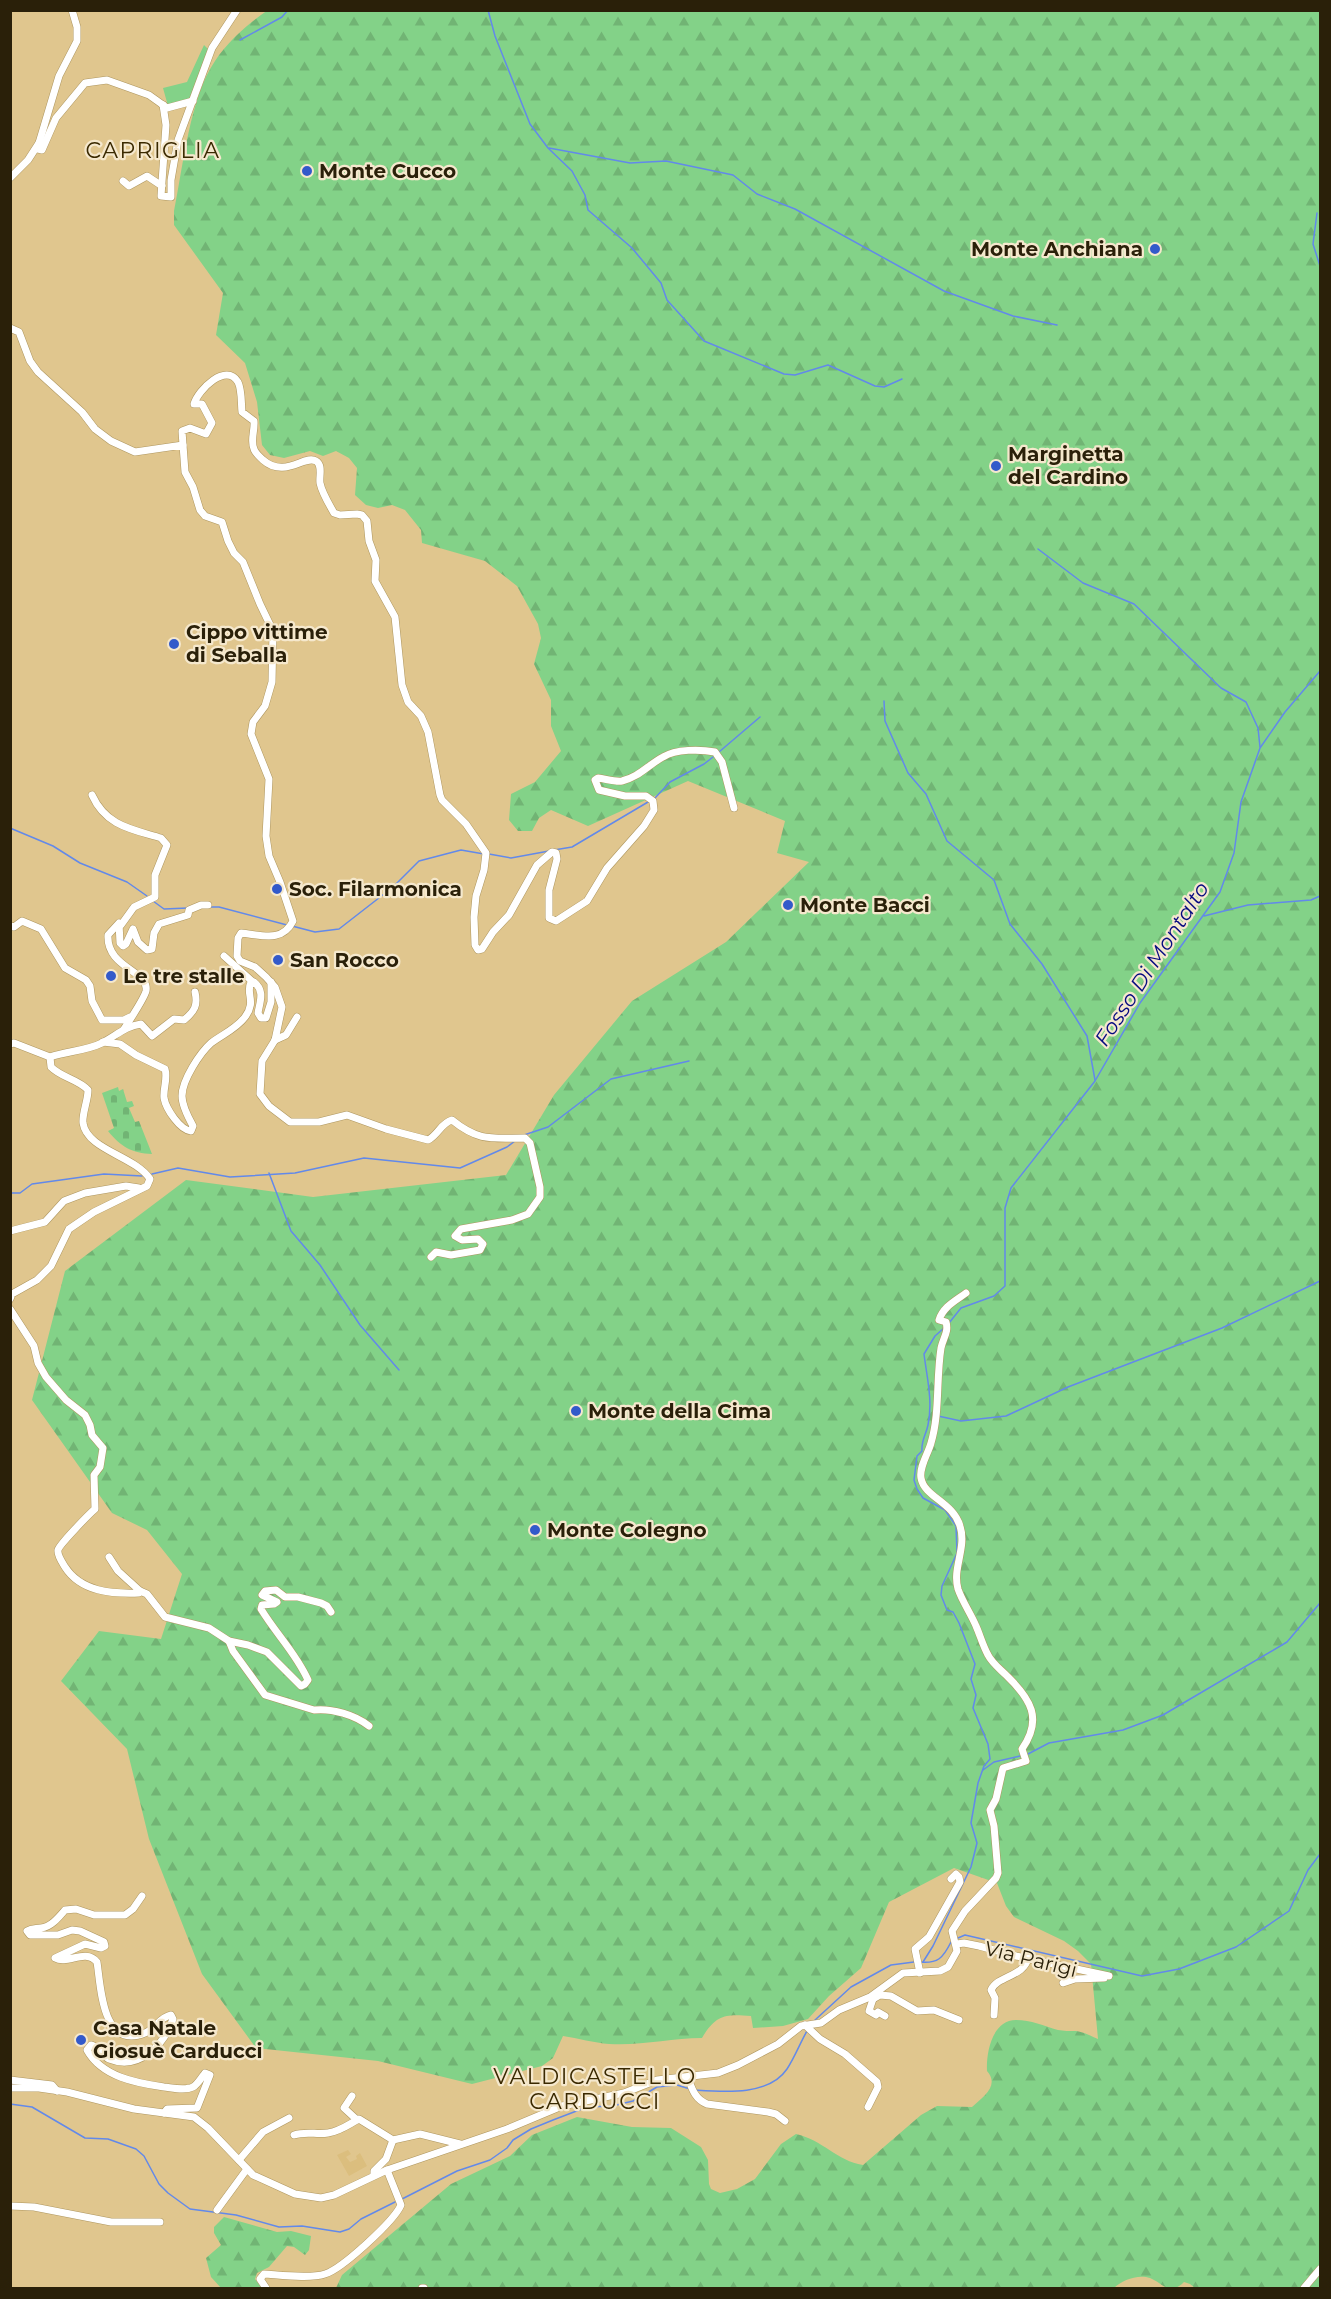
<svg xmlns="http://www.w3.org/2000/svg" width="1331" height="2299" viewBox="0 0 1331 2299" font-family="Montserrat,sans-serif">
<defs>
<pattern id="forest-firs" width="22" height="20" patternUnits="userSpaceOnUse" patternTransform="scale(1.5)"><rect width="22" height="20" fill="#83d288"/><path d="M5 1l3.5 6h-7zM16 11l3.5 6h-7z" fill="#71b474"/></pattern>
<pattern id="cemetery-stones" width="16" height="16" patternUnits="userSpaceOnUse" patternTransform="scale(1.5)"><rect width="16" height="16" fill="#83d288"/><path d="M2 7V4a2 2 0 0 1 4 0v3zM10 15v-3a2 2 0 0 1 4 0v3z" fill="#71b474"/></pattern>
</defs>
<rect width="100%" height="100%" fill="#e0c68e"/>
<polygon fill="#dbbe7e" points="348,2150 351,2154 346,2157 350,2162 357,2159 356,2156 360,2153 367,2166 349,2176 337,2155"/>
<g fill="url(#forest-firs)">
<path d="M268,10L1320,11V2288H1195L1190,2284L1184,2282C1169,2297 1163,2283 1150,2278C1138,2274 1122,2280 1114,2288H336L342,2275L451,2184L510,2156L532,2135L577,2117L632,2127L671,2128L701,2147L708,2160L709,2184L711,2189L720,2193L737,2189L755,2179L781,2144L796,2134C823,2140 837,2161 863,2165L921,2115L937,2106L972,2107C983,2097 1000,2086 987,2071C986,2053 992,2020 1016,2020C1031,2020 1044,2026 1058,2030C1063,2031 1070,2031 1076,2031C1084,2032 1091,2036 1098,2039L1091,1964L1078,1951L1064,1941L1014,1917L1006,1906L997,1883L954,1868L889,1902L861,1968L829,1996L808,2019L783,2026L753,2028L751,2016C726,2014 716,2014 702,2038C671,2038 641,2046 609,2044C594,2043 578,2038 563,2036L553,2058L542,2066L472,2084L378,2061L256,2048L202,1974L149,1839L127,1749L61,1681L99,1631L161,1639L182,1574L147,1530L112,1513L32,1400L65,1271L186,1180L313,1197L506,1175L554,1095L632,1001L726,942L809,862L777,853L785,821L688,781L588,826L551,810L539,818L532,831H518L509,820L511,794L535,782L561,751L551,726V700L534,664L541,638L538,624L517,586L485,561L422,543L421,530L405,510L392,505L378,508L366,505L355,495L357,468L349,458L336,451L323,456L310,451L284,458L270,455L262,445L257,402L245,363L216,335L223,293L174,225V211C183,167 190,97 215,61C229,40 248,24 268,10Z"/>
<polygon points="224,2217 277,2232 291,2231 311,2236 309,2250 305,2255 294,2247 287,2246 269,2267 257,2273 255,2279 262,2288 221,2288 211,2277 206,2258 221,2245 214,2233 214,2227"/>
</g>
<path fill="url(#cemetery-stones)" d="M118,1087L119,1091L123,1089L127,1102L132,1101L134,1106L129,1108L135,1122L139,1121L152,1154C132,1153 121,1147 108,1131L114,1128L102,1093Z"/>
<polygon fill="#83d288" points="204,45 210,51 192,99 168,106 163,88 187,82"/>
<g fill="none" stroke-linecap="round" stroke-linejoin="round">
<g stroke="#6289ea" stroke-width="1.5">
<polyline points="488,10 495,36 530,124 548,148 572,171 585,195 588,210 632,248 661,283 667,300 704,341 784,374 795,375 828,365 875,386 884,387 902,379"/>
<polyline points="240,40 282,17 288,10"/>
<polyline points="549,148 630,163 666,161 733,175 757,194 795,209 944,291 1013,316 1057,325"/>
<polyline points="1317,213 1313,244 1320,266"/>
<polyline points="1038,549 1083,583 1134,604 1221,688 1246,702 1258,728 1260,747"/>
<polyline points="884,701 885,721 908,773 926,794 947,841 994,880 1010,924 1042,964 1087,1036 1095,1080"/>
<polyline points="719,752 760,717"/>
<polyline points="655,798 670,782 704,764 713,757"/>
<polyline points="10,828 53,846 80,863 127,882 147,896"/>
<polyline points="554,850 572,847 648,802"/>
<polyline points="489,854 511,858 549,851"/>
<polyline points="153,901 164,909 188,908"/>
<polyline points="211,907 219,907 287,925"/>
<polyline points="1204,916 1248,905 1311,900 1320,896"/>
<polyline points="292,926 315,932 339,929 393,887 419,861 461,850 484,854"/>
<polyline points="524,1135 548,1127 611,1079 689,1061"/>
<polyline points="269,1173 291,1231 320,1265 360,1325 399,1370"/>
<polyline points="152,1174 178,1168 230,1177 295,1173 364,1158 460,1168 507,1147 515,1141"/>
<polyline points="10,1193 20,1193 32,1184 104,1174 142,1176"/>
<polyline points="949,1323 961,1308 994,1296 1005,1286 1005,1208 1011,1188 1095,1081 1140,1003 1220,892 1234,853 1241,802 1260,748 1285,712 1320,671"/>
<polyline points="938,1416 961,1421 1006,1416 1068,1387 1222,1328 1320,1281"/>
<polyline points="1028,1754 1049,1743 1123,1730 1163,1715 1287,1642 1320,1603"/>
<polyline points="983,1770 994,1762 1020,1756"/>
<polyline points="958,1938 965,1935 1142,1976 1179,1969 1236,1947 1289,1911 1308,1870 1320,1854"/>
<path d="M919,1962C938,1964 943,1958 951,1942"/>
<path d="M923,1962L933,1946L971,1867L977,1843L971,1823L978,1783L984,1766L990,1759L988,1744L973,1708L976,1695L971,1679L975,1664L959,1623L953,1612L947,1610L941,1595L942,1586L957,1553L956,1526L945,1510L923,1498L917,1489L914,1480L917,1456L922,1451C921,1440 926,1435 928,1425C933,1401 927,1378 924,1354L935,1336L944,1328"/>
<polyline points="815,2020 851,1987 891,1965 914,1962"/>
<path d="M695,2090C724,2092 769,2096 787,2069C795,2057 800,2043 807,2031"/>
<polyline points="10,2104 32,2107 85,2138 108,2139 136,2149 144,2156 159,2184 168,2193 190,2209 236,2215 279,2227 302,2226 340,2232 349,2229 361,2219 395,2202"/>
<polyline points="402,2199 457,2171 490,2160 507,2148 513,2140 531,2129 553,2120 587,2107 612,2106 633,2101 657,2087 677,2085 690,2089"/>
</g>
<g stroke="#ae965f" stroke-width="8">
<g id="minor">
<polyline points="163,105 166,125 161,196 171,197 171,180 178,140 212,48 237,10"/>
<polyline points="163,105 167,108 193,101"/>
<polyline points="39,143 38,149 42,150 56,118 85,83 107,80 149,95 163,105"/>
<polyline points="10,178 28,160 39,143 59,76 77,41 77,27 72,10"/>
<polyline points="123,181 129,186 147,176 162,186"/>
<path d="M10,328L19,332L30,361L38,372L82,412L95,429L111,441L135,452L183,445L185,472L193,487L200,510L205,516L222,522L228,541L234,553L243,562L260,604L273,631L272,682L265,706L253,722L251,734L269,779L266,836L269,856L280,882L293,921C282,943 262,935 241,933L238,938L237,956L240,961L255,967L266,977L275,987L282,1007L275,1040L262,1061L260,1094L269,1106L290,1122H319L347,1115L386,1129L428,1140C438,1135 441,1123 452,1120C479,1142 492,1138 525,1138L530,1143L540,1187V1197L528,1214L512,1220L461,1229L455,1236L462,1240L478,1239L483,1244L480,1250L451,1255L436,1252L431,1257"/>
<path d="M183,445L182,431L190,428L206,434L212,423L202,404H194C198,390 226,362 238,382C242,390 241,403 242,412L254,421C255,430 250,441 254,449C255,453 260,457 263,460C285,479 305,454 316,461C323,465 319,476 320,483C322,493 329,504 334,513L340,515L357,514L362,515L367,521L369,541L376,560L375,581L395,617L402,685L408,702L421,716L428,732L440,795L442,800L466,824L486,853L484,870L476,896L474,917L475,945L478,950L482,949L493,932L509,915L537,865L552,852L556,853L557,859L549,890V918L556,921L587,901L607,868L644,826L654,810L653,801L646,796H625L599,790L595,780L598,778C606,779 615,782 622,781C639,777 648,765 663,757C676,749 700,749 715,752L722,762L734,808"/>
<path d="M92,795C106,826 131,829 161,838L167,845L155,875V897L134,907L121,925"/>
<polyline points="10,926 14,927 22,921 41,929 65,968 86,980 90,986 92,1001 102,1020 124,1020 130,1017"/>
<polyline points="224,956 253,982"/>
<path d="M124,1029C129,1021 144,999 146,991C150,971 106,968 108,935L119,923L120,943L123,946L126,944L133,929L138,942L147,950L152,949L154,933L159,924L188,915L189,910L201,905H208"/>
<polyline points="275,1040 286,1035 297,1017"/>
<path d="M103,1042L120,1044L136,1055L165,1069C168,1079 163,1088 164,1098C166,1109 180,1130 191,1131L193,1126C188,1117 182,1106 182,1096C182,1080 200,1053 211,1043C223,1034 236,1029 245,1017C257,1001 245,994 251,982H254C265,991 260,1001 258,1013L261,1018H266L271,1002V982"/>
<polyline points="10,1044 14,1043 50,1057"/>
<polyline points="10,1231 45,1222 64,1201 85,1193 126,1186 139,1188"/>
<path d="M10,1299L12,1294L37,1280L51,1266L69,1229L94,1212L147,1186L150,1179C135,1156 87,1150 83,1123C82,1113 88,1101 88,1090C78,1079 62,1078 51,1067L50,1057C67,1051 86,1051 102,1043C116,1036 125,1026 141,1024L152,1036L174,1019L184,1020C195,1011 198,1005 195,992"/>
<path d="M10,1309L34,1346L38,1363L46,1377L66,1400L85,1415L90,1425L92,1435L103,1448L100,1467L94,1475L95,1509C89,1514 59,1545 58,1550C57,1555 62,1562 65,1567C81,1592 112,1594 139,1593L140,1591L118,1571L109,1557"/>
<path d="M140,1591L147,1594L165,1617L209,1628L229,1641L248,1645L267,1652L301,1686L305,1684L308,1680C296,1653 276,1634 261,1609L262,1605L274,1604L277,1602L262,1595L265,1591L276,1590L285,1597H298L321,1603L327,1606L331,1612"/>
<path d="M229,1641L233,1651L265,1695L314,1710C332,1708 355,1715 369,1726"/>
<path d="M142,1896L133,1909L125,1915H94L76,1909L65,1910C59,1917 51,1927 41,1928C35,1929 32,1928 27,1931L30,1935H58L72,1930L80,1931L104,1942L105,1946L101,1948L85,1944L55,1958C68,1965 85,1948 97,1962C101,1988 102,2050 145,2033C155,2029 160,2017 171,2015L173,2019C164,2045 139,2071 109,2059C101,2055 99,2047 91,2045L87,2050C102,2077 136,2083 164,2087C173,2088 185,2091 193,2087C197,2085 202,2077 205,2073L210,2075L197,2108L167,2109L164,2113"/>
<polyline points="957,1944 964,1943 979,1946 1016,1956 1109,1976"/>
<polyline points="920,1973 915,1949 929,1937 960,1882 959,1877 956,1874 951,1879"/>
<polyline points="1063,1983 1075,1979 1104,1978"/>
<polyline points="873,1999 880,1995 891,1996 917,2011 934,2010 959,2020"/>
<polyline points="873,1999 869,2011 876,2015 878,2012 885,2016"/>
<path d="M994,2015L995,1998L991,1990C998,1975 1024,1977 1028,1958"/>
<polyline points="805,2025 820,2039 845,2054 877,2082 878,2087 868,2107"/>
<path d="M688,2078C692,2089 695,2099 707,2104L768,2112L776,2114L785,2121"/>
<polyline points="10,2080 52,2085 57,2091"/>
<path d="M10,2088H39L67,2092L134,2109L194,2117L208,2128L253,2175L295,2194L321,2198L334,2195L387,2170L507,2129L562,2106L624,2093L657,2080L718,2073L738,2065L778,2044L801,2026L821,2023L839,2010L870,1997L903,1973L940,1971L948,1967L957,1951L952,1931L965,1911L996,1878L998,1873L994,1826L990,1810L996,1799L1003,1768L1026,1761L1022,1749C1043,1719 1031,1699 1006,1675C1000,1669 992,1663 988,1655C983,1646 980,1635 976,1626C971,1614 962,1601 958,1589C952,1568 967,1548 960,1526C953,1502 924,1497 921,1478C919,1467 928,1454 931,1443C940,1413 936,1380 941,1348C943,1338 949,1332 946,1322L939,1320C943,1307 955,1301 966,1293"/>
<polyline points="352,2096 344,2108 356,2119"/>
<path d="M294,2135C306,2131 317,2135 328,2133C341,2131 349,2124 359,2119L393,2140L420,2134L460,2144"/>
<polyline points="239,2160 263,2132 289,2118"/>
<polyline points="374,2175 374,2171 386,2159 393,2140"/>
<polyline points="10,2206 34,2207 111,2222 160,2222"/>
<polyline points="217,2210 247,2169"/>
<path d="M266,2288L260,2279L264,2274C280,2275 310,2279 325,2274C342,2269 394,2221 401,2205L387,2170"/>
<polyline points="422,2288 424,2288"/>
<polyline points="1304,2288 1320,2269"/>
</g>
</g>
<use href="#minor" stroke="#fff" stroke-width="7"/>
</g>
<g fill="#335aca" stroke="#f5e8cd" stroke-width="2">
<circle cx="307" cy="171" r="6"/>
<circle cx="1155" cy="249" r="6"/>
<circle cx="996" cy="466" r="6"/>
<circle cx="174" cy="644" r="6"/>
<circle cx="277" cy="889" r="6"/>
<circle cx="788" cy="905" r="6"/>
<circle cx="278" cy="960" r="6"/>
<circle cx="111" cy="976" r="6"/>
<circle cx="576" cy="1411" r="6"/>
<circle cx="535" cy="1530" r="6"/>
<circle cx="81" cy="2040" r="6"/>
</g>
<g text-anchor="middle" stroke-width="4.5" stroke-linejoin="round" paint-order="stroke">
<g font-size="20" font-weight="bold" fill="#2a2009" stroke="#f5e8cd" text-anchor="start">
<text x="319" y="178">Monte Cucco</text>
<text x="1143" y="256" text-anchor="end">Monte Anchiana</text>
<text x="1008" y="461">Marginetta<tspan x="1008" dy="23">del Cardino</tspan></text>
<text x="186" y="639">Cippo vittime<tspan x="186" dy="23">di Seballa</tspan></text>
<text x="289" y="896">Soc. Filarmonica</text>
<text x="800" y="912">Monte Bacci</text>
<text x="290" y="967">San Rocco</text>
<text x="123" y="983">Le tre stalle</text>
<text x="588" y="1418">Monte della Cima</text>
<text x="547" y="1537">Monte Colegno</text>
<text x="93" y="2035">Casa Natale<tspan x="93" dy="23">Giosuè Carducci</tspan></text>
</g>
<g font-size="20" fill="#2a2009" stroke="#f5e8cd">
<text transform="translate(1031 1959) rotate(14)" y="7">Via Parigi</text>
</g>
<g font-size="21" font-style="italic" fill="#060a80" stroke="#f5e8cd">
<text transform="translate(1152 964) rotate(-57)" y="7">Fosso Di Montalto</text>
</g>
<g font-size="22" letter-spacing="1.5" fill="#3a2900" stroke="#f5e8cd">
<text x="153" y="158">CAPRIGLIA</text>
<text x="595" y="2084">VALDICASTELLO<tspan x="595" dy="25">CARDUCCI</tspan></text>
</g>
</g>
<rect width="1331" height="2299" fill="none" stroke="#2a2009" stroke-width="24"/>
</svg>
